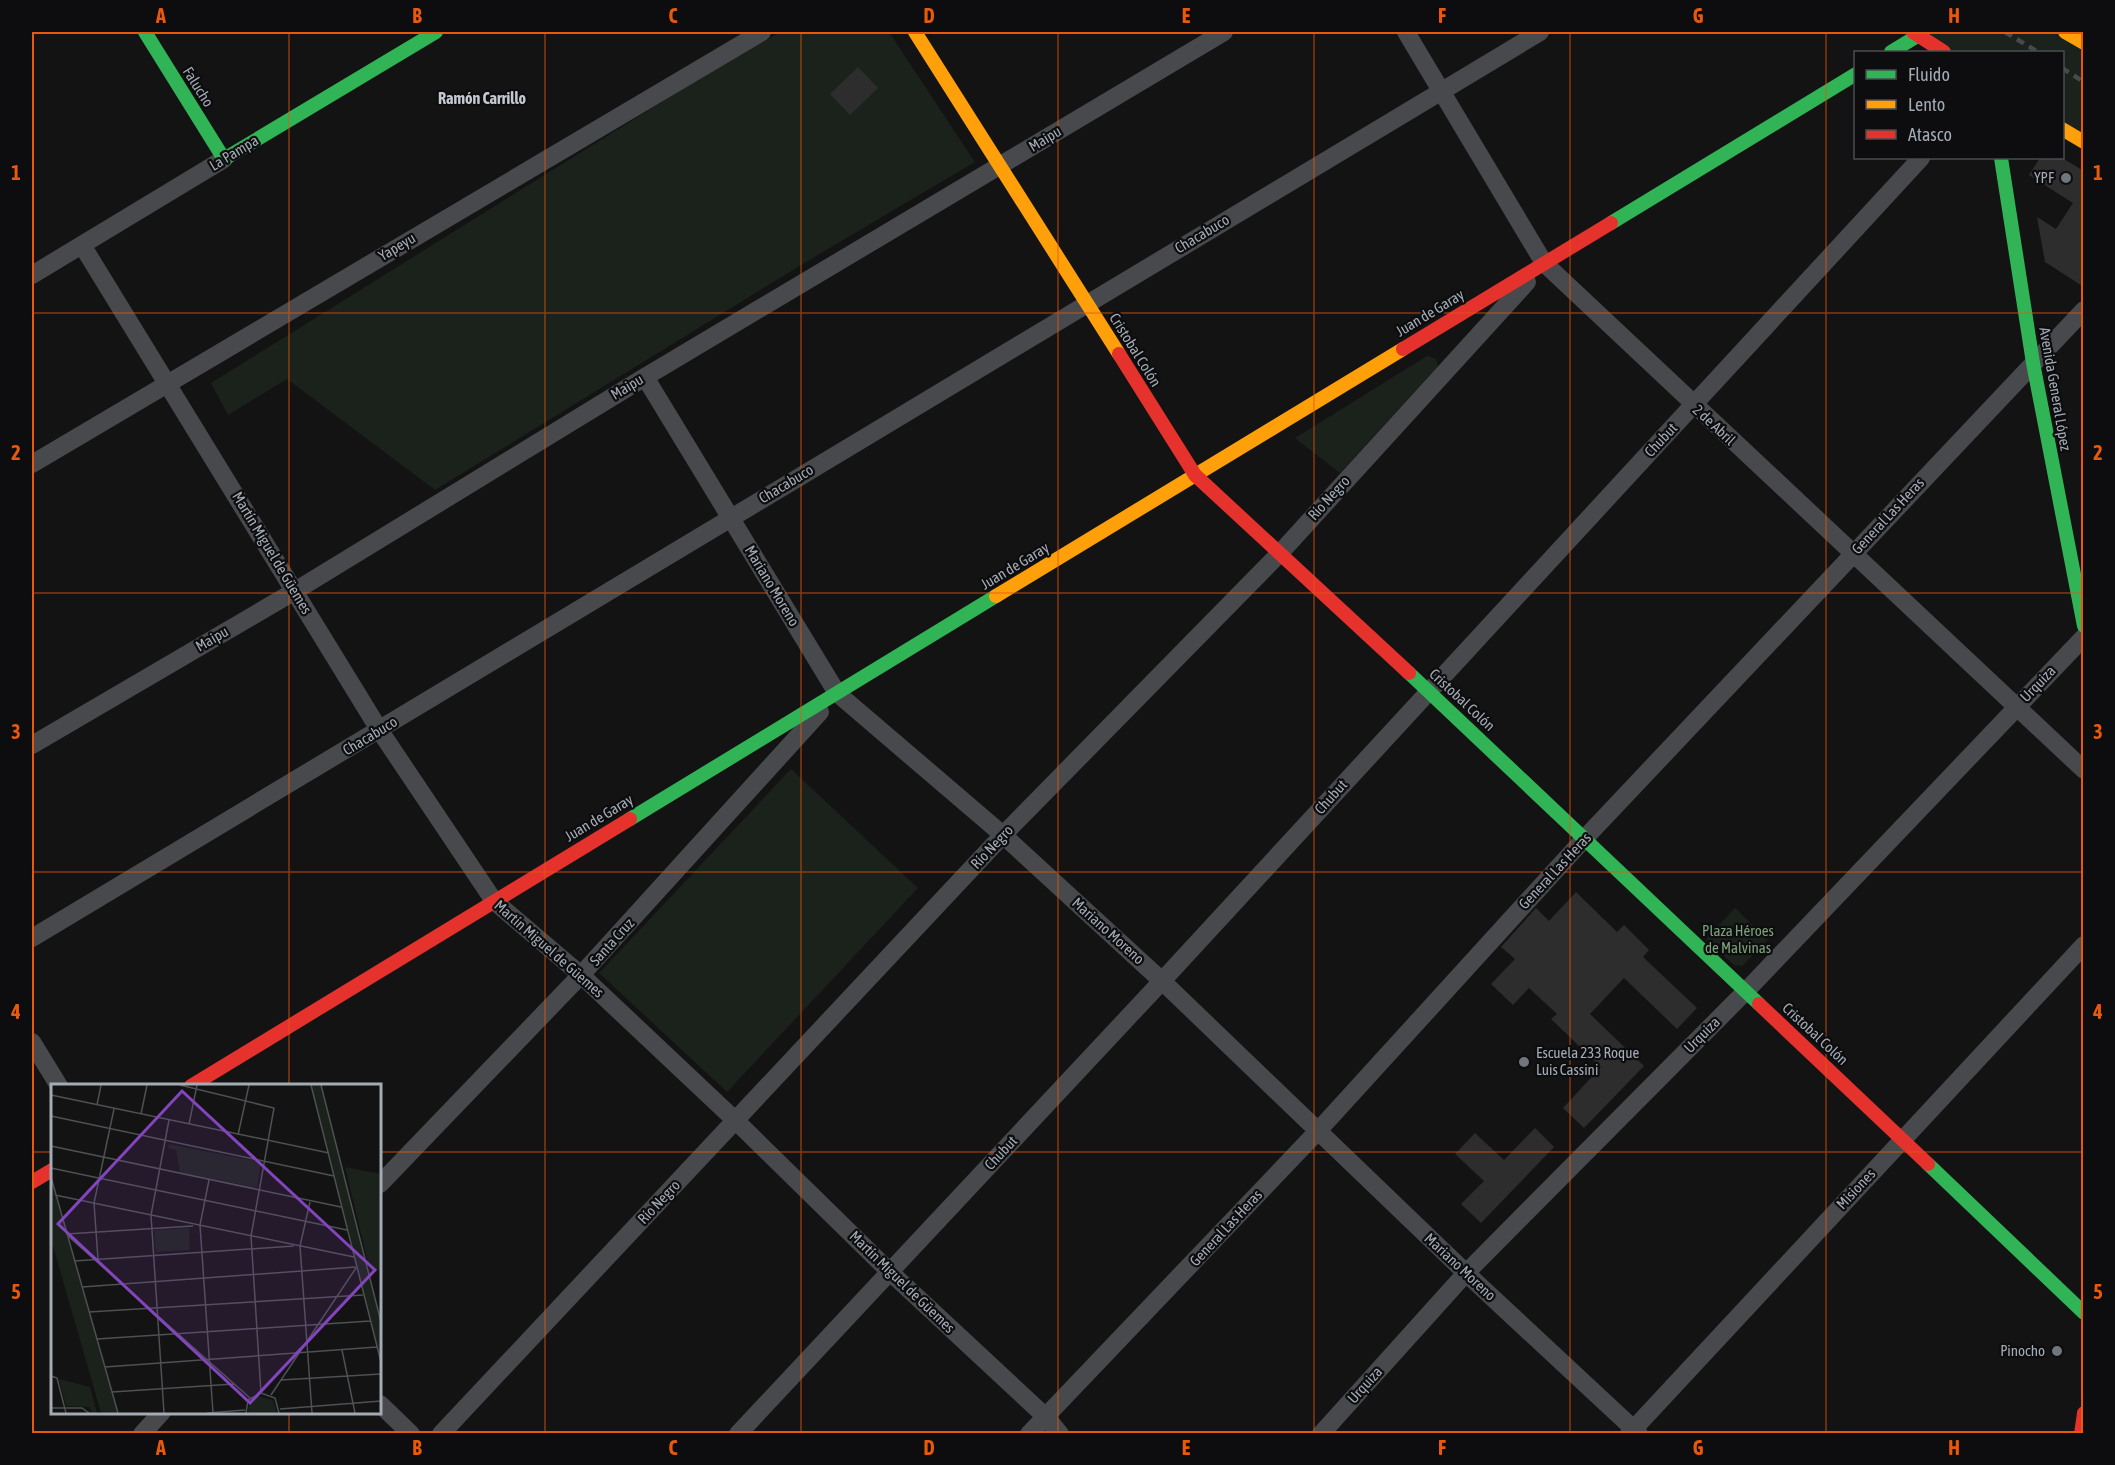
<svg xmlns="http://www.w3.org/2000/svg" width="2115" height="1465" viewBox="0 0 2115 1465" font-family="'Asap Condensed',sans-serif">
<rect width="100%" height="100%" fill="#131313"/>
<g fill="#1b211b">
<polygon points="780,32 889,32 975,162 806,262 435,490 287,379 228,415 211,383 697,80"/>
<polygon points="1913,32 2065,32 2083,43 2083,142 2063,129 2062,52 1944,52"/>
<polygon points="1427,356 1436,359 1438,366 1340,473 1295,438"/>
<polygon points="791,769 918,888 727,1092 599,973"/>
<polygon points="1735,908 1768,940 1742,966 1734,965 1706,939"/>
</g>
<g fill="#2d2d2e">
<polygon points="858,67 878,88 850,115 830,94"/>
<polygon points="2040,158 2062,158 2084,171 2084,287 2045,262 2037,217 2056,229 2073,203 2029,175"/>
<polygon points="1576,892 1617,932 1624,925 1649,950 1643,957 1697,1008 1677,1029 1624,978 1590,1014 1644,1066 1584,1128 1563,1108 1601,1067 1551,1019 1557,1014 1529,988 1513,1005 1491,984 1515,959 1501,947 1536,908 1549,921"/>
<polygon points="1535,1128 1554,1147 1481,1223 1461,1204 1484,1181 1455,1154 1475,1133 1504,1160"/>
</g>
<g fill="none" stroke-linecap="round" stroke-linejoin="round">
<g stroke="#47494c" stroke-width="18">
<polyline points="1406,32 1544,263 2084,770"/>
<polyline points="82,245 380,731 494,901 581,975 736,1121 890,1272 1047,1418 1060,1434"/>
<polyline points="32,275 224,159"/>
<polyline points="645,377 837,693 1003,835 1162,981 1466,1273 1639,1434"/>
<polyline points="32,464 762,32"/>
<polyline points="32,745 295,591 645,377 1224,32"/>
<polyline points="32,938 1540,32"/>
<polyline points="32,1042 59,1086"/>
<polyline points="380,1184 581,975 820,712"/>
<polyline points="380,1404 411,1434"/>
<polyline points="142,1434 162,1412"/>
<polyline points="441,1434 1003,835 1281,552 1527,282"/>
<polyline points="738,1434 1162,981 1921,158"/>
<polyline points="1029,1434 1317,1132 1585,838 2084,310"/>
<polyline points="1321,1434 1466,1273 1746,991 2084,637"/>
<polyline points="1629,1434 2084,945"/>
</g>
<g stroke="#30b455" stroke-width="14">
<polyline points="145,32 224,159 436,32"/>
<polyline points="1891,52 1919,35"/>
<polyline points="2001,158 2033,363 2084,626"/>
<polyline points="1611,223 1856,74"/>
<polyline points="1409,673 1759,1004"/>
<polyline points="630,819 996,596"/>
<polyline points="1928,1164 2084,1313"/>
</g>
<g stroke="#ff9f0a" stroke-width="14">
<polyline points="915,32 1119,354"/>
<polyline points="2065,32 2084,43"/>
<polyline points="2062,129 2084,142"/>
<polyline points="996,596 1403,349"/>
</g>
<g stroke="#e5322d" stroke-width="14">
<polyline points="1913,32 1944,52"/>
<polyline points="1403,349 1611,223"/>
<polyline points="1119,354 1195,475 1409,673"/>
<polyline points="1759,1004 1928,1164"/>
<polyline points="191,1086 630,819"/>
<polyline points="32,1182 52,1170"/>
<polyline points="2081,1434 2084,1413"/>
</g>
<g stroke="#47494b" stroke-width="4.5" stroke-dasharray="8 6" stroke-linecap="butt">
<polyline points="2005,32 2038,52"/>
<polyline points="2062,68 2084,82"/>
</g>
</g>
<path fill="none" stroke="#e8590c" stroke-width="1.5" stroke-opacity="0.55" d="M289,32V1086M545,32V1434M801,32V1434M1058,32V1434M1314,32V1434M1570,32V1434M1826,32V1434M32,313H2084M32,593H2084M32,872H2084M32,1152H52M380,1152H2084M289,1412V1434"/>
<g fill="#71767c" stroke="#0d0d0f" stroke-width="2">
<circle cx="2066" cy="178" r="6"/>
<circle cx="1524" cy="1062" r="6"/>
<circle cx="2057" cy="1351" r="6"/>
</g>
<g text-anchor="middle" stroke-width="4.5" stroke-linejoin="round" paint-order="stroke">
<g font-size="15" fill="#a3abb5" stroke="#0d0d0f">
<text transform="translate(198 87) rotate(58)" y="5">Falucho</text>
<text transform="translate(1045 139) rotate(-31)" y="5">Maipu</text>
<text transform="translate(234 153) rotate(-31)" y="5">La Pampa</text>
<text transform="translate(1202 234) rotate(-31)" y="5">Chacabuco</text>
<text transform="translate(397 247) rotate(-31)" y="5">Yapeyu</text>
<text transform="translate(1430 313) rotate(-31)" y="5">Juan de Garay</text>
<text transform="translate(1135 350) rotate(58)" y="5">Cristobal Colón</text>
<text transform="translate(627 387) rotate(-31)" y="5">Maipu</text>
<text transform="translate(2055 389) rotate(80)" y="5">Avenida General López</text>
<text transform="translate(1714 425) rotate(43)" y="5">2 de Abril</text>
<text transform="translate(1661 440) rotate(-47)" y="5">Chubut</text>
<text transform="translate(786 484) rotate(-31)" y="5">Chacabuco</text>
<text transform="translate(1329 498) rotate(-48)" y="5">Río Negro</text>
<text transform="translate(1888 516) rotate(-47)" y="5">General Las Heras</text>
<text transform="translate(272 553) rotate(59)" y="5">Martín Miguel de Güemes</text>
<text transform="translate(1015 566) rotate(-31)" y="5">Juan de Garay</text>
<text transform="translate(772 586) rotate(59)" y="5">Mariano Moreno</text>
<text transform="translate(212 639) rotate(-30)" y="5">Maipu</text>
<text transform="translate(2038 684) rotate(-46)" y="5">Urquiza</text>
<text transform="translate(1462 700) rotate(43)" y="5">Cristobal Colón</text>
<text transform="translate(370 736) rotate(-31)" y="5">Chacabuco</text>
<text transform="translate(1331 797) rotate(-48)" y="5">Chubut</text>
<text transform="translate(599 818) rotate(-31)" y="5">Juan de Garay</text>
<text transform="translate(992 847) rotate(-47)" y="5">Río Negro</text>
<text transform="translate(1555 871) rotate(-47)" y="5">General Las Heras</text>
<text transform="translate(1108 931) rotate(42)" y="5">Mariano Moreno</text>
<text transform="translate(612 942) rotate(-48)" y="5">Santa Cruz</text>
<text transform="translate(549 949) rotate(41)" y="5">Martín Miguel de Güemes</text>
<text transform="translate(1815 1034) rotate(43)" y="5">Cristobal Colón</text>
<text transform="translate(1702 1035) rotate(-45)" y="5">Urquiza</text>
<text transform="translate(1001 1153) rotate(-47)" y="5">Chubut</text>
<text transform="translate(1856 1189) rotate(-47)" y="5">Misiones</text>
<text transform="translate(659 1202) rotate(-47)" y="5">Río Negro</text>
<text transform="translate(1226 1228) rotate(-47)" y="5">General Las Heras</text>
<text transform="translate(1460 1267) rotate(43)" y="5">Mariano Moreno</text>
<text transform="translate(902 1282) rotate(44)" y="5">Martín Miguel de Güemes</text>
<text transform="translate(1365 1385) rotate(-48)" y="5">Urquiza</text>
</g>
<g font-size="15" fill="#a3abb5" stroke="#0d0d0f" text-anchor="end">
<text x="2054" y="183">YPF</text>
<text x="1536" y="1058" text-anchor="start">Escuela 233 Roque<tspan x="1536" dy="17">Luis Cassini</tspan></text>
<text x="2045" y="1356">Pinocho</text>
</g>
<g font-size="15" fill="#7da07a" stroke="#0d0d0f">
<text x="1738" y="936">Plaza Héroes<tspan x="1738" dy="17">de Malvinas</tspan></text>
</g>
<g font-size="16" font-weight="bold" fill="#c4c9d1" stroke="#0d0d0f">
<text x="482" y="104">Ramón Carrillo</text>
</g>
</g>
<g transform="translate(51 1084)">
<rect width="330" height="330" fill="#131313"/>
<path d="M260,1H270L330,238V278ZM118,60L210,78L206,104L129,88L125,66L117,64ZM294,83L330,90V187L318,183ZM0,93L67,329H50L0,155ZM138,144L139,166L105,168L103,146ZM8,295L39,303L46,329H41L38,323L15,322ZM206,312L222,316L226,329H197L198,320Z" fill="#1b211b"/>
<path fill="none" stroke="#4d5054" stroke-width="1.5" d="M129,1L223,24L200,152L210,309M260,1L330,278M270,1L330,238M0,11L278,69M46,21L50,1M90,30L96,1M0,32L283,92M138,40L146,1M187,51L198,1M0,62L290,123M0,84L296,146M0,93L67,329M158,96L149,141L162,329M4,111L303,173M259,118L249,162L261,329M15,150L142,142M17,152L199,314M47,175L43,119L63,25M23,177L243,162M31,203L305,183M38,228L312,211M46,255L319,237M291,266L304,329M54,283L326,263M0,292L6,294L15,329M230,296L330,290M61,308L183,300M220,311L305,184M0,324H31L38,329M229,325L330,317M113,329L100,131L118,36M156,329L194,326M195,329L197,316L210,309L224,314L228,329"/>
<path fill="#8345bd" fill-opacity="0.15" stroke="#8345bd" stroke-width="3" d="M131,7L324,186L199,319L7,140Z"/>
<rect width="330" height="330" fill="none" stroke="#a3abb5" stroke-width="3"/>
</g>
<rect width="2115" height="1465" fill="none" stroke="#0d0d0f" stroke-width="66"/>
<rect x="1854" y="51" width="210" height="108" fill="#0d0d0f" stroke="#494c51" stroke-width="1.5"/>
<rect x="1866" y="70" width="30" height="9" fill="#30b455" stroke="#494c51" stroke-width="1.5"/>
<text x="1908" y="81" font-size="18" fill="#a3abb5">Fluido</text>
<rect x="1866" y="100" width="30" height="9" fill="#ff9f0a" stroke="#494c51" stroke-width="1.5"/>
<text x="1908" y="111" font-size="18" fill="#a3abb5">Lento</text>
<rect x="1866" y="130" width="30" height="9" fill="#e5322d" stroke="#494c51" stroke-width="1.5"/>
<text x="1908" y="141" font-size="18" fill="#a3abb5">Atasco</text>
<rect x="33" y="33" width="2049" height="1399" fill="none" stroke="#e8590c" stroke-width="2"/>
<g font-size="20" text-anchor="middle" font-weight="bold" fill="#e8590c">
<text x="161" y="23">A</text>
<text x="417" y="23">B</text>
<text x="673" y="23">C</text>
<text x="929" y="23">D</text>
<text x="1186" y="23">E</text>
<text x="1442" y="23">F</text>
<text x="1698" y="23">G</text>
<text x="1954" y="23">H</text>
<text x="16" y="180">1</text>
<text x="2098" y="180">1</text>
<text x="16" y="460">2</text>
<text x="2098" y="460">2</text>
<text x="16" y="739">3</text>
<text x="2098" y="739">3</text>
<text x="16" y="1019">4</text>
<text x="2098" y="1019">4</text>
<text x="16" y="1299">5</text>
<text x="2098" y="1299">5</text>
<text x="161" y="1455">A</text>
<text x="417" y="1455">B</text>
<text x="673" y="1455">C</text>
<text x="929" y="1455">D</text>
<text x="1186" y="1455">E</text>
<text x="1442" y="1455">F</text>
<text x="1698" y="1455">G</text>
<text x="1954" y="1455">H</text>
</g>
</svg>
